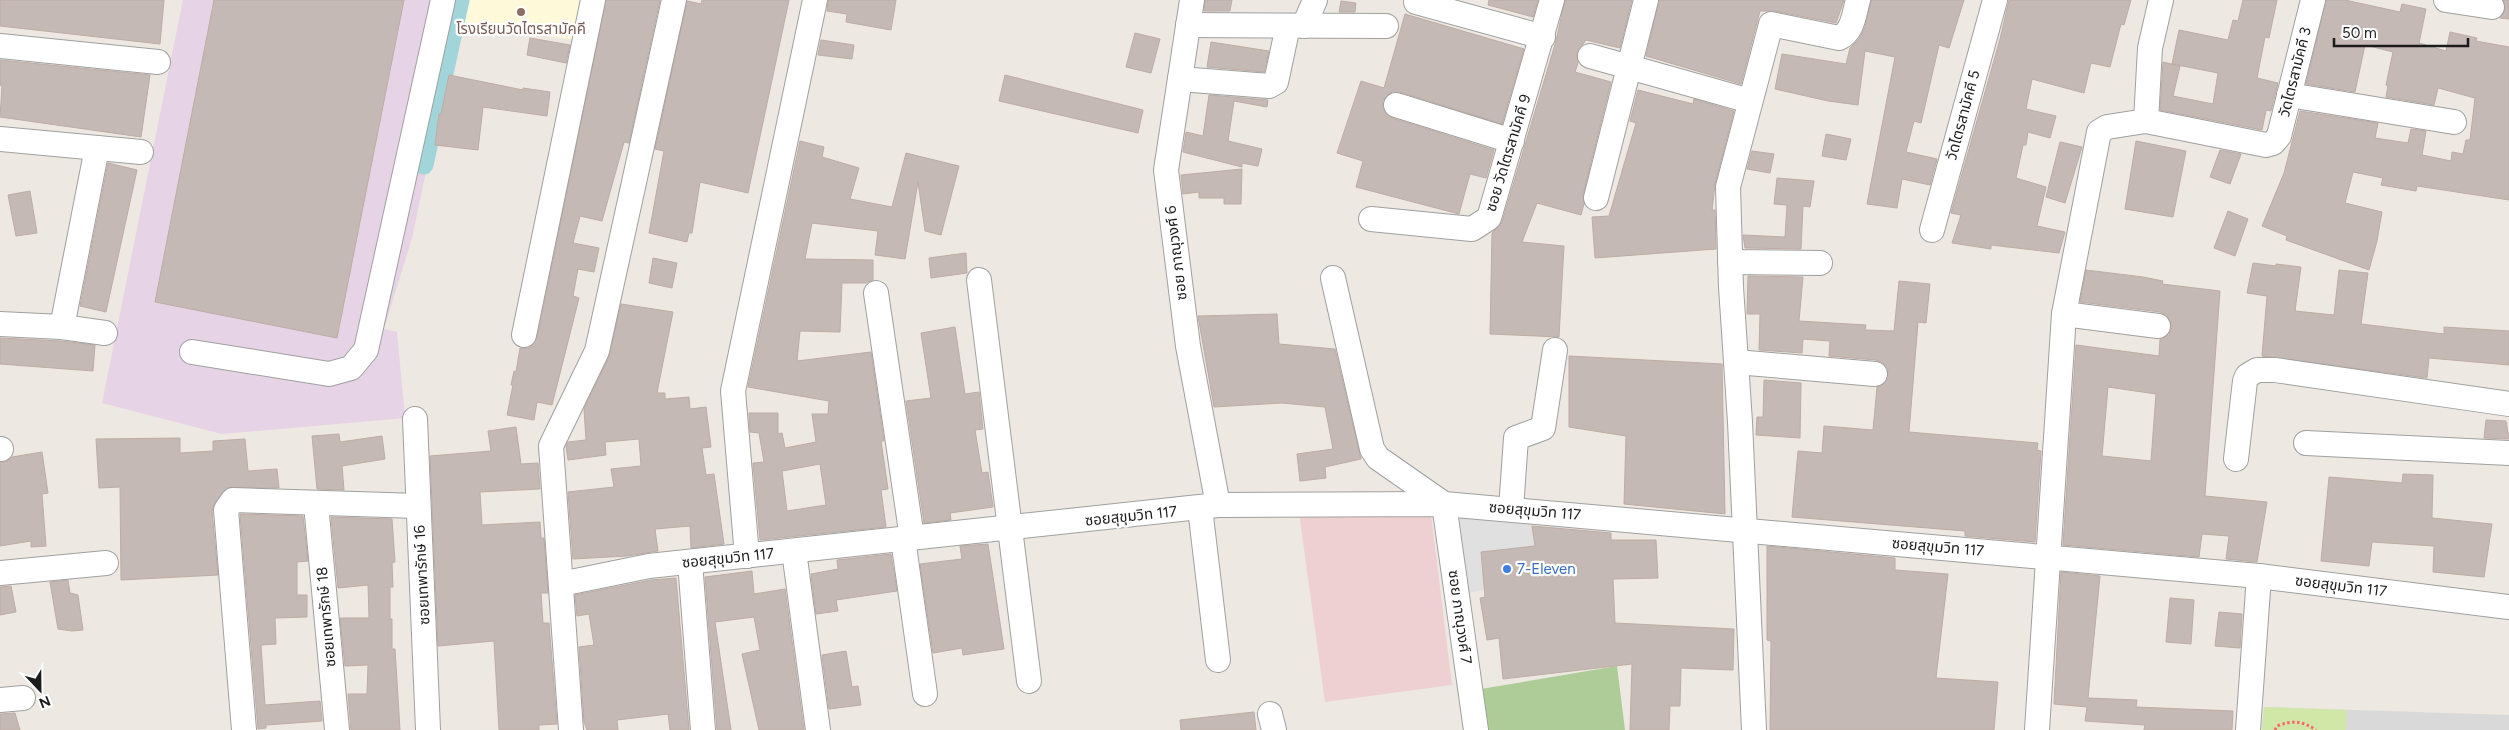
<svg xmlns="http://www.w3.org/2000/svg" width="2509" height="730" viewBox="0 0 2509 730" font-family="Figtree,'Noto Sans Thai',sans-serif">
<rect width="100%" height="100%" fill="#ede8e1"/>
<polygon fill="#dad9d9" points="2264,707 2509,715 2509,730 2262,730"/>
<polygon fill="#eed0d3" points="1298,505 1431,514 1452,685 1325,702"/>
<polygon fill="#e6d3e5" points="183,0 462,0 412,238 384,329 397,332 405,418 222,434 102,403"/>
<polygon fill="#fef9d9" points="462,0 586,0 577,40 457,24"/>
<polygon fill="#d0e7a8" points="2264,707 2347,710 2346,730 2262,730"/>
<polygon fill="#aecc97" points="1617,666 1625,730 1487,730 1481,689"/>
<polygon fill="#e0e0e0" points="1456,518 1532,521 1535,548 1481,552 1484,590 1469,593"/>
<g fill="none" stroke-linecap="round" stroke-linejoin="round">
<polyline stroke="#a2d5da" stroke-width="19" points="424,165 460,0"/>
</g>
<g fill="#c4b9b5" stroke="#beaca4" fill-rule="evenodd">
<polygon points="0,0 164,0 160,44 0,26"/>
<polygon points="214,0 404,0 337,338 155,302"/>
<polygon points="606,0 660,0 629,143 624,142 602,221 580,216 573,243 599,248 594,272 578,269 573,296 579,298 552,405 537,402 534,420 507,415 513,385 511,385 514,371 516,372 520,348 529,348 537,338"/>
<polygon points="702,0 789,0 748,193 700,182 692,233 689,233 687,242 649,233 664,151 655,149 687,1 701,4"/>
<polygon points="828,0 896,0 891,30 846,22 847,14 827,11"/>
<polygon points="1205,0 1232,0 1230,11 1204,11"/>
<polygon points="1489,0 1538,0 1533,17 1488,5"/>
<polygon points="1565,0 1632,0 1620,48 1586,40 1577,53 1578,63 1575,72 1611,82 1583,195 1584,204 1581,215 1537,203 1522,242 1564,246 1559,337 1490,334 1492,233 1502,222 1556,41"/>
<polygon points="1659,0 1844,0 1836,23 1774,11 1760,11 1741,84 1646,56"/>
<polygon points="1871,0 1964,0 1949,48 1939,45 1921,123 1914,121 1906,152 1937,159 1930,185 1902,179 1897,208 1867,204 1895,57 1865,51 1858,105 1828,101 1775,89 1782,54 1846,64 1850,48 1859,39 1865,27"/>
<polygon points="2009,0 2131,0 2124,25 2121,24 2110,67 2091,63 2084,93 2032,79 2026,109 2056,116 2050,138 2028,132 2026,145 2023,145 2016,178 2046,187 2037,226 2065,232 2059,253 1991,245 1991,249 1952,243 1961,215 1951,213 2000,39"/>
<polygon points="2243,0 2277,0 2269,38 2265,37 2257,78 2278,83 2271,111 2266,110 2262,130 2160,110 2163,62 2180,66 2173,96 2213,104 2218,73 2172,64 2179,30 2228,40 2233,20 2238,21"/>
<polygon points="2326,0 2345,0 2400,12 2402,4 2426,9 2419,43 2446,51 2450,32 2477,38 2476,41 2509,47 2509,200 2417,186 2416,191 2381,185 2383,178 2353,172 2345,203 2382,212 2377,241 2369,270 2286,240 2287,236 2262,226 2284,173 2300,111 2378,123 2375,138 2408,143 2411,129 2426,131 2422,155 2451,161 2452,152 2463,154 2466,140 2470,140 2475,98 2438,88 2434,105 2386,97 2388,86 2386,85 2393,52 2365,45 2355,92 2306,84"/>
<polygon points="2503,0 2509,0 2509,19 2500,18 2505,10"/>
<polygon points="1341,1 1356,3 1355,12 1339,12"/>
<polygon points="1405,14 1524,49 1502,124 1400,92 1392,92 1383,100 1383,108 1392,118 1494,150 1486,178 1470,174 1459,214 1356,187 1363,161 1337,153 1361,81 1384,88"/>
<polygon points="1135,33 1160,39 1151,73 1126,67"/>
<polygon points="530,38 570,45 566,63 527,55"/>
<polygon points="821,40 854,45 852,59 818,55"/>
<polygon points="1211,42 1269,51 1264,72 1207,67"/>
<polygon points="0,60 150,75 141,137 0,117 2,86 0,85"/>
<polygon points="449,75 523,90 523,88 550,92 547,116 483,107 478,150 435,145 439,114 441,114"/>
<polygon points="1005,75 1143,110 1138,133 999,101"/>
<polygon points="1638,90 1693,104 1694,99 1734,111 1715,184 1712,210 1715,210 1716,249 1595,258 1592,217 1609,216 1636,123 1630,121"/>
<polygon points="1209,95 1268,100 1267,107 1234,101 1228,141 1262,149 1258,166 1242,163 1242,167 1183,152 1186,132 1203,136"/>
<polygon points="1826,134 1851,139 1846,160 1822,156"/>
<path d="M800,141L824,147L822,157L859,168L850,199L892,207L906,153L959,166L941,235L925,231L918,182L905,259L875,255L878,231L812,223L805,259L873,260V280L866,283H842L840,332L800,331L797,361L871,352L884,441H881L888,489L881,490L886,527L760,540L753,463L764,462L759,433L750,432L749,413H778V434L782,433L785,448L816,442L812,414H828L829,401L748,387ZM820,464L826,505L787,511L782,471Z"/>
<polygon points="2136,141 2186,151 2173,217 2125,209"/>
<polygon points="2060,142 2082,147 2065,203 2046,197"/>
<polygon points="2220,150 2241,154 2230,184 2210,177"/>
<polygon points="1752,151 1774,154 1770,173 1747,169"/>
<polygon points="108,163 137,170 106,312 80,306"/>
<polygon points="1242,169 1241,204 1224,204 1224,198 1199,198 1199,192 1183,194 1181,175"/>
<polygon points="1777,178 1814,181 1810,207 1803,206 1801,249 1745,248 1743,235 1785,237 1787,205 1774,204"/>
<polygon points="30,191 37,233 16,236 8,195"/>
<polygon points="2228,211 2248,219 2235,256 2214,248"/>
<polygon points="966,253 967,273 931,278 929,258"/>
<polygon points="653,258 677,263 672,288 649,283"/>
<polygon points="2253,263 2276,266 2276,264 2301,267 2295,311 2334,315 2339,270 2368,273 2361,324 2444,334 2444,327 2509,331 2509,365 2429,358 2427,378 2262,356 2267,296 2247,293"/>
<path d="M2086,270L2143,277L2163,281L2162,284L2220,291L2205,496L2267,502L2257,562L2226,559L2229,536L2202,534L2199,557L2063,545L2076,345L2159,356L2160,339L2169,335L2172,327L2167,315L2160,312L2080,302ZM2108,387L2156,394L2151,461L2102,456Z"/>
<polygon points="1748,276 1803,277 1799,321 1866,325 1865,330 1894,331 1899,281 1930,284 1926,323 1918,322 1909,432 2038,443 2037,450 2041,451 2035,542 1965,536 1965,531 1792,517 1798,451 1822,453 1824,426 1873,430 1877,387 1886,381 1888,369 1883,363 1876,360 1829,356 1830,341 1803,339 1802,353 1759,350 1760,314 1747,314"/>
<polygon points="621,304 673,312 657,393 665,393 665,399 689,397 690,409 706,407 711,447 702,448 706,475 714,474 724,544 691,548 690,526 655,529 658,551 627,556 573,559 568,492 614,487 611,469 641,466 639,439 605,442 606,455 568,460 566,446 568,442 586,440 584,409 609,357"/>
<polygon points="1277,314 1279,344 1335,349 1361,459 1325,467 1326,478 1300,481 1297,454 1333,449 1325,407 1282,403 1214,407 1198,316"/>
<polygon points="955,327 965,394 979,392 983,429 975,430 982,473 988,472 993,507 950,513 951,520 924,523 906,401 931,398 921,333"/>
<polygon points="0,338 61,341 95,345 93,371 0,364"/>
<polygon points="1569,356 1722,364 1725,514 1624,504 1626,436 1569,427"/>
<polygon points="1764,380 1801,383 1800,438 1756,435 1757,417 1763,417"/>
<polygon points="2486,420 2506,421 2509,439 2484,438"/>
<polygon points="516,427 521,464 538,463 540,489 480,492 482,525 540,522 541,538 544,538 548,593 541,593 543,623 549,623 557,724 539,725 539,730 499,730 494,641 438,646 430,456 491,451 488,431"/>
<polygon points="339,434 340,442 382,436 385,459 342,466 344,490 317,489 312,436"/>
<polygon points="180,438 180,453 213,451 213,441 245,439 248,471 277,469 279,488 227,488 215,502 212,511 218,575 121,580 120,487 99,488 96,439"/>
<polygon points="42,452 48,493 42,494 46,546 31,547 31,541 0,546 0,463 7,461 12,457"/>
<polygon points="2403,474 2433,475 2432,518 2492,524 2484,577 2433,572 2434,546 2372,542 2369,566 2321,561 2329,477 2402,483"/>
<polygon points="240,514 303,516 308,561 297,562 297,595 307,595 307,617 275,618 276,644 261,645 265,705 320,701 322,721 266,725 266,728 258,729"/>
<polygon points="331,517 392,519 395,562 392,563 393,587 390,587 390,619 392,619 392,649 395,649 400,730 351,730 348,694 367,694 368,665 345,666 340,618 369,618 368,585 338,588"/>
<polygon points="1532,526 1611,533 1611,540 1656,540 1658,578 1613,579 1615,623 1734,629 1733,670 1681,668 1680,706 1670,706 1669,730 1630,730 1632,664 1503,679 1499,638 1487,640 1480,598 1485,597 1481,552 1535,546"/>
<polygon points="988,544 1004,649 963,655 962,648 933,653 920,564 962,559 960,546"/>
<polygon points="1767,546 1895,558 1895,570 1948,574 1936,678 1998,682 1994,730 1770,730 1771,641 1767,640"/>
<polygon points="891,554 897,591 836,600 838,611 816,614 811,574 838,569 837,560"/>
<polygon points="752,571 754,594 785,589 804,730 759,730 742,654 760,650 754,617 715,622 731,730 717,730 705,577"/>
<polygon points="2061,572 2100,576 2088,698 2137,700 2136,707 2233,711 2232,730 2144,730 2145,725 2085,721 2087,707 2054,704"/>
<polygon points="676,578 689,730 670,730 668,714 617,720 618,730 587,730 584,722 579,647 594,645 589,614 577,616 575,595 651,580"/>
<polygon points="68,580 70,593 78,595 83,630 72,631 58,629 50,582"/>
<polygon points="11,586 16,612 0,615 0,587"/>
<polygon points="2170,598 2194,600 2191,644 2166,642"/>
<polygon points="2219,612 2242,614 2240,648 2215,646"/>
<polygon points="846,651 852,687 858,686 861,705 829,709 822,655"/>
<polygon points="1254,712 1256,730 1181,730 1180,720"/>
<polygon points="15,713 20,730 0,730 0,714"/>
</g>
<g fill="none" stroke-linecap="round" stroke-linejoin="round">
<g stroke="#a0a0a0" stroke-width="26">
<g id="minor">
<polyline points="1192,0 1166,170 1188,346 1218,505"/>
<polyline points="2446,0 2492,7"/>
<polyline points="1416,2 1543,37"/>
<polyline points="1188,25 1386,26"/>
<polyline points="1304,26 1315,0"/>
<polyline points="0,46 158,62"/>
<polyline points="1590,56 1750,101"/>
<polyline points="1180,79 1269,86 1276,82 1288,26"/>
<polyline points="2289,95 2454,122"/>
<polyline points="1396,105 1512,141"/>
<polyline points="2146,121 2150,48 2161,0"/>
<polyline points="0,139 141,152"/>
<polyline points="1596,198 1646,0"/>
<polyline points="1371,219 1472,229 1489,218 1552,0"/>
<polyline points="1932,230 1995,0"/>
<polyline points="1730,262 1820,263"/>
<polyline points="1333,278 1372,449 1378,458 1444,504 1476,730"/>
<polyline points="979,280 1029,681"/>
<polyline points="876,293 912,538"/>
<polyline points="2064,314 2158,326"/>
<polyline points="0,324 62,327 105,333"/>
<polyline points="62,327 97,148"/>
<polyline points="524,335 593,0"/>
<polyline points="192,352 329,374 351,368 366,350 443,0"/>
<polyline points="1736,362 1875,374"/>
<polyline points="415,419 428,730"/>
<polyline points="2306,443 2509,453"/>
<polyline points="0,449 1,449"/>
<polyline points="2236,459 2245,381 2247,376 2257,370 2275,370 2509,404"/>
<polyline points="316,504 337,730"/>
<polyline points="1200,508 1218,660"/>
<polyline points="1511,509 1516,438 1543,428 1555,350"/>
<polyline points="903,539 925,694"/>
<polyline points="794,551 818,730"/>
<polyline points="747,556 733,391 815,0"/>
<polyline points="690,562 703,730"/>
<polyline points="0,573 106,563"/>
<polyline points="561,584 649,566 1218,505 1444,504 2259,576 2509,607"/>
<polyline points="0,700 23,698"/>
<polyline points="1270,714 1274,730"/>
<polyline points="244,730 226,510 233,500 418,506"/>
<polyline points="571,730 551,446 597,351 674,0"/>
<path d="M1754,730L1740,422L1731,287L1728,187L1771,24L1839,38C1853,32 1854,14 1858,0"/>
<polyline points="2037,730 2064,314 2099,132 2107,127 2146,121 2266,145 2273,143 2279,136 2313,0"/>
<polyline points="2248,730 2259,576"/>
</g>
</g>
<path stroke="#f66a6f" stroke-width="3" stroke-dasharray="2.5 2.5" stroke-linecap="butt" d="M2275,730L2277,726C2292,720 2303,721 2316,730"/>
<use href="#minor" stroke="#fff" stroke-width="24"/>
</g>
<circle fill="#8d6e63" stroke="#fff" stroke-width="2" cx="521" cy="12" r="5"/>
<circle fill="#3f7fe0" stroke="#fff" stroke-width="2" cx="1507" cy="569" r="5"/>
<g text-anchor="middle" stroke-width="4.5" stroke-linejoin="round" paint-order="stroke">
<g font-size="15" fill="#785e54" stroke="#fff">
<text x="521" y="34">โรงเรียนวัดไตรสามัคคี</text>
</g>
<g font-size="15" fill="#1c1c1c" stroke="#fff">
<text transform="translate(2295 72) rotate(-76)" y="5">วัดไตรสามัคคี 3</text>
<text transform="translate(1963 115) rotate(-75)" y="5">วัดไตรสามัคคี 5</text>
<text transform="translate(1508 153) rotate(-73)" y="5">ซอย วัดไตรสามัคคี 9</text>
<text transform="translate(1176 253) rotate(-97)" y="5">ซอย ภาณุวงศ์ 6</text>
<text transform="translate(1535 511) rotate(5)" y="5">ซอยสุขุมวิท 117</text>
<text transform="translate(1131 516) rotate(-6)" y="5">ซอยสุขุมวิท 117</text>
<text transform="translate(1938 547) rotate(5)" y="5">ซอยสุขุมวิท 117</text>
<text transform="translate(728 558) rotate(-6)" y="5">ซอยสุขุมวิท 117</text>
<text transform="translate(422 575) rotate(-93)" y="5">ซอยเทพารักษ์ 16</text>
<text transform="translate(2341 586) rotate(7)" y="5">ซอยสุขุมวิท 117</text>
<text transform="translate(326 617) rotate(-95)" y="5">ซอยเทพารักษ์ 18</text>
<text transform="translate(1460 617) rotate(82)" y="5">ซอย ภาณุวงศ์ 7</text>
</g>
<g font-size="15" fill="#366cbe" stroke="#fff" text-anchor="start">
<text x="1517" y="574">7-Eleven</text>
</g>
</g>
<g transform="translate(40 690) rotate(158)" stroke="#ffffff" stroke-width="4" paint-order="stroke">
<path d="M0-4L9 19L0 12L-9 19Z" fill="#1c1c1c"/>
<text y="-8" font-size="14" font-weight="bold" text-anchor="middle" fill="#1c1c1c">N</text>
</g>
<path d="M2334 38v8h134v-8" fill="none" stroke="#1c1c1c" stroke-width="2.5"/>
<text x="2342" y="38" font-size="15" fill="#1c1c1c" stroke="#ffffff" stroke-width="4" paint-order="stroke">50 m</text>
</svg>
